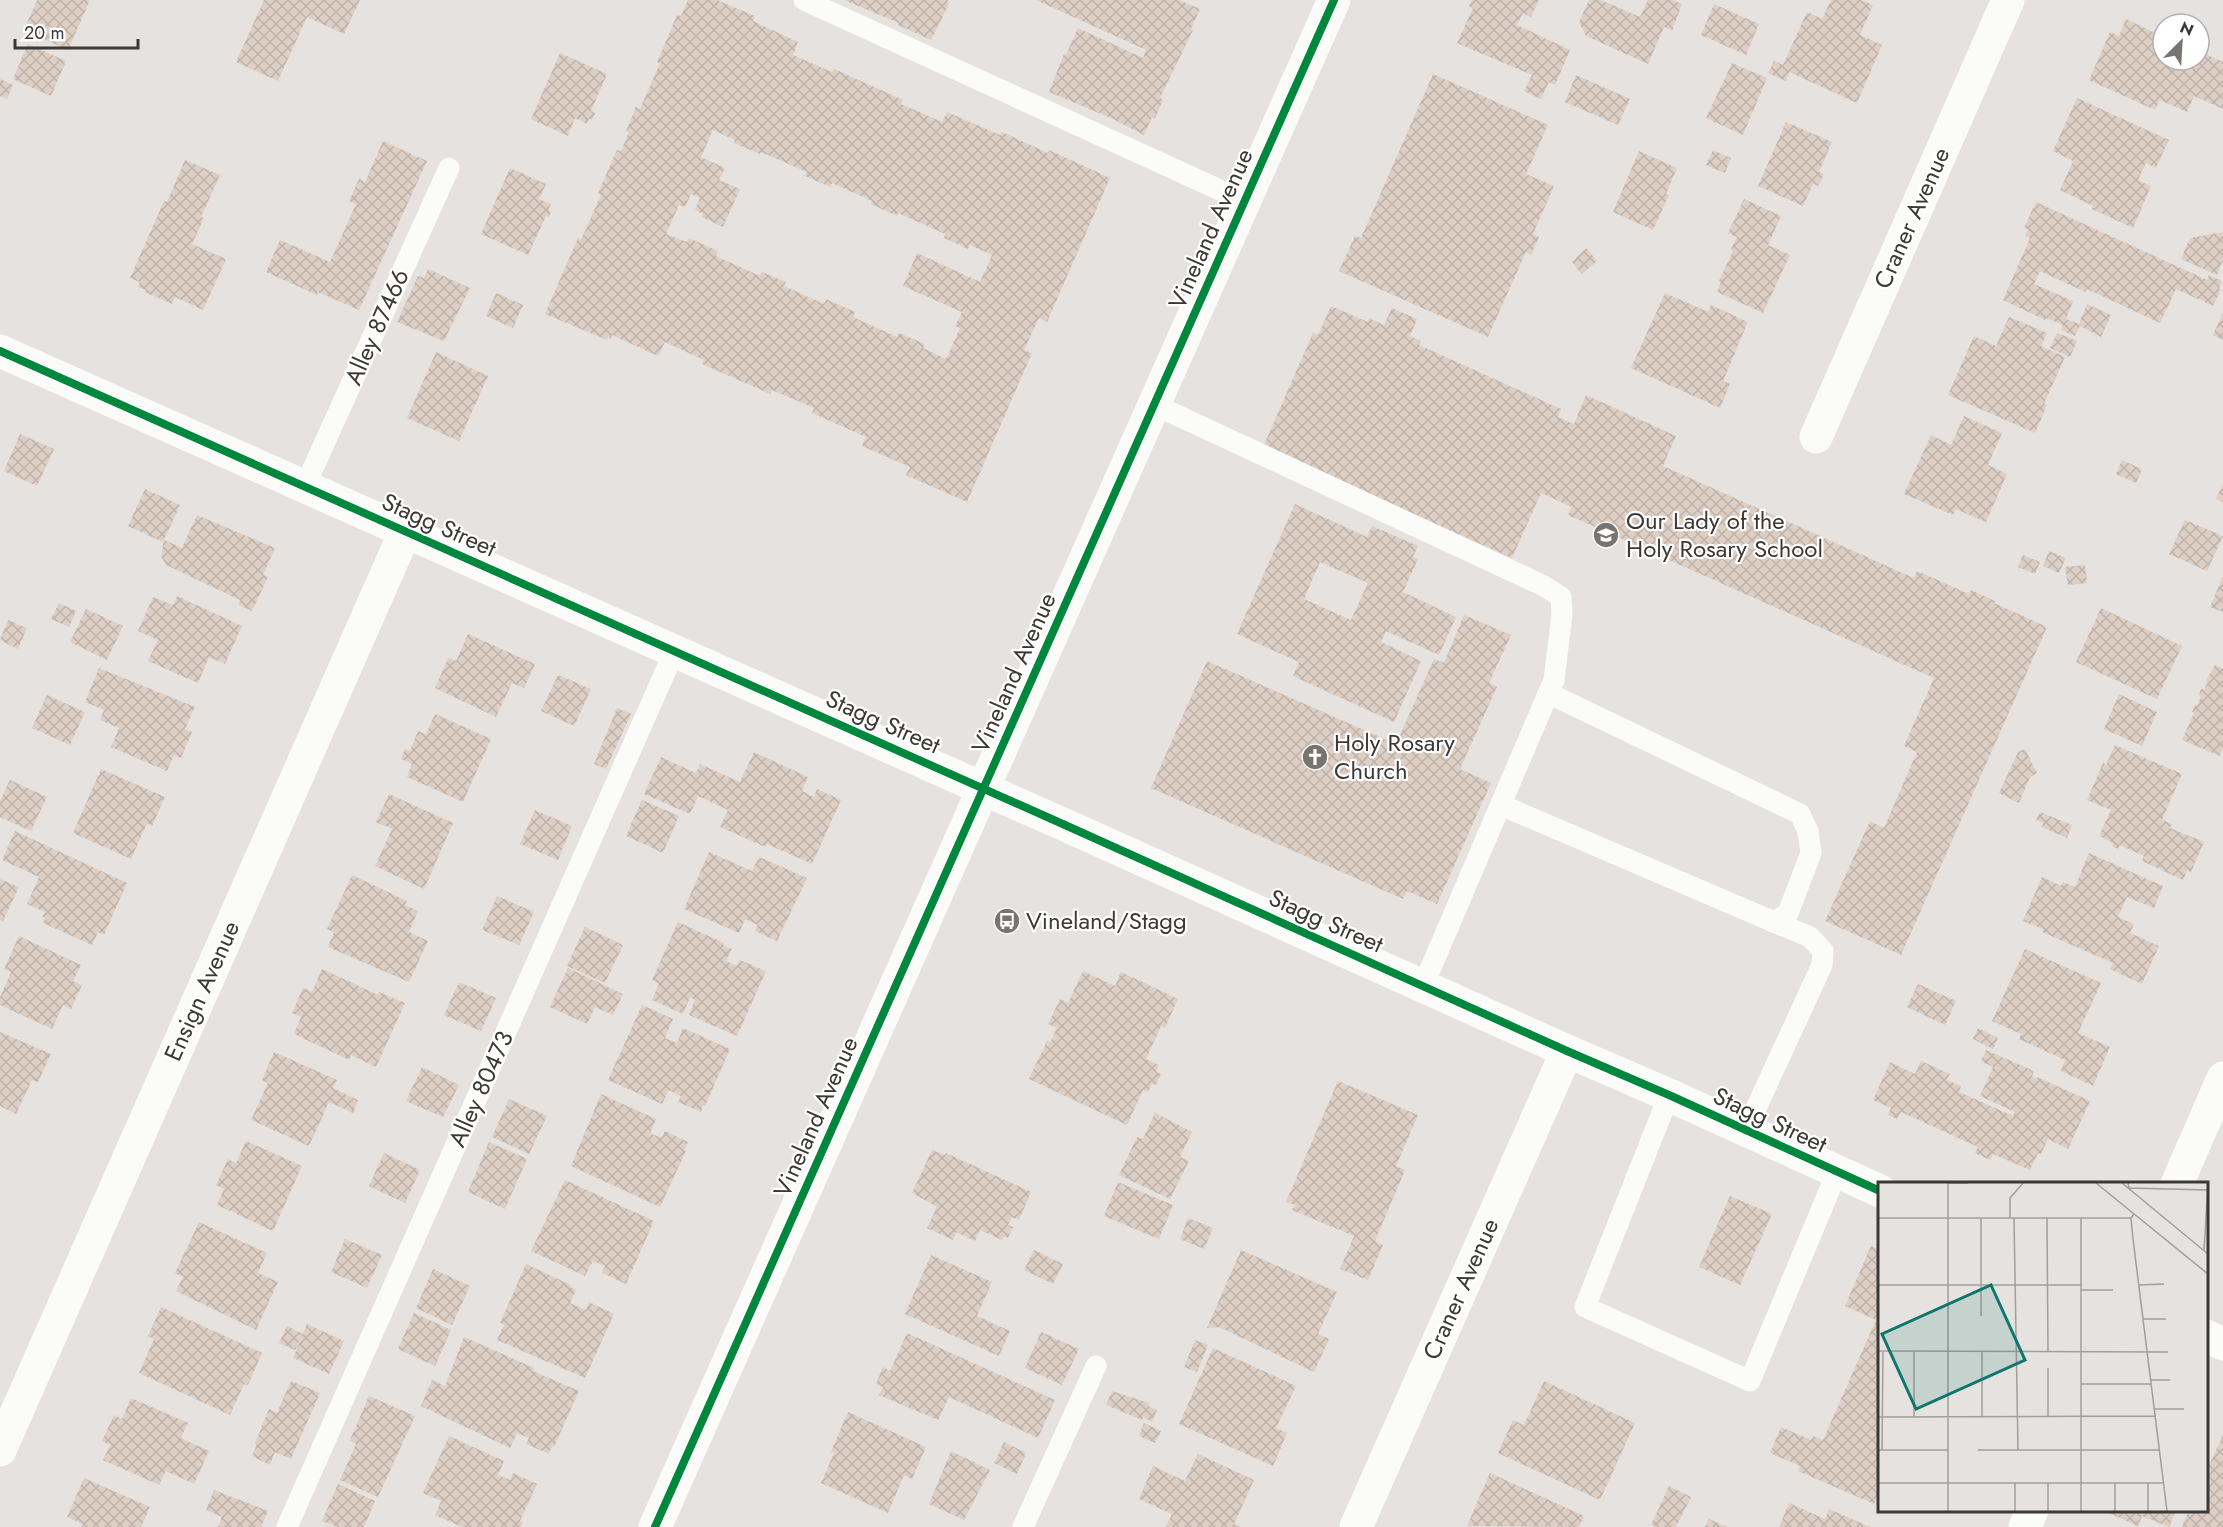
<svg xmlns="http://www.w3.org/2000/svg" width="2223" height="1527" viewBox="0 0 2223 1527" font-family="Jost,sans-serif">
<defs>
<pattern id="building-cross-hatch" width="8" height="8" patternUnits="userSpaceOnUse" patternTransform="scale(1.5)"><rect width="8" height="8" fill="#ddcfc4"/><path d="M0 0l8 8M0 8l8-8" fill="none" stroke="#bfb2a9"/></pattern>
</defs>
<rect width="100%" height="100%" fill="#e6e2df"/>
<g fill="url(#building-cross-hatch)" fill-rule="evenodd">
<polygon points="37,0 90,0 68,50 24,30"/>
<polygon points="264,0 360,0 344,34 307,17 278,81 236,62"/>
<path d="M688,0H717L755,16L753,21L798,42L793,55L832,72L834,69L903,100L901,104L942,122L947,112L1000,135L1002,132L1048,153L1049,150L1110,178L1047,322L1039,318L1024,350L1032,353L967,502L906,475L910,467L862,446L866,437L812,413L814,408L772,390L770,394L702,364L704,360L665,342L658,356L612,335L611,339L608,337L607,340L545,314L578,238L581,240L601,195L598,193L617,150L621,151L629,132L626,131L636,107L640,109L660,63L657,62L677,15L681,16ZM713,130L735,140L734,143L760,154L761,152L807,172L805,176L830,187L832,183L872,201L871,204L897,216L898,213L945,234L944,238L968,249L970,245L992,255L980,282L917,253L903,286L962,312L955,326L960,328L946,359L923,348L925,344L899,333L897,337L853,317L855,312L826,299L824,304L784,286L786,282L762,272L760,276L716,256L718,251L689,238L687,242L666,234L679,205L685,207L691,194L700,198L695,210L703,214L702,217L723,227L740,189L719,180L725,168L701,157Z"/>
<polygon points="844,0 948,0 947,3 949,4 931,40 898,25 899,23"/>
<polygon points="1036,0 1179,0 1200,9 1191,29 1193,30 1160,98 1163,100 1155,118 1152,117 1144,135 1111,118 1049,92 1064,54 1066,55 1078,28 1143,58 1146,50"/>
<polygon points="1472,0 1539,0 1531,17 1523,13 1517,25 1570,50 1555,85 1549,82 1541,99 1524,91 1532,75 1457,43 1473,8 1469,6"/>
<polygon points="1589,0 1601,0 1640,17 1648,0 1673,0 1682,4 1672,31 1664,27 1648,64 1586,36 1579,22"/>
<polygon points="1831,0 1861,0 1873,5 1860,35 1882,45 1857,103 1789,72 1786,81 1768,73 1774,61 1783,65 1807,12 1822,19"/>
<polygon points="1714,4 1759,24 1746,55 1701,35"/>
<polygon points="2126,19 2163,37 2163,60 2199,60 2199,51 2223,62 2223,109 2194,96 2187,112 2160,100 2155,110 2089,80 2110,32 2119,36"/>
<polygon points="28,44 66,61 51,96 13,79"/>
<polygon points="560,53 607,74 591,111 595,113 592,120 589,119 587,124 575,118 568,136 531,119"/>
<polygon points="1732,63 1767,78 1743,135 1706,118"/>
<polygon points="1433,74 1548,125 1526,174 1554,186 1533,234 1539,237 1531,255 1526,252 1488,337 1339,271 1355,236 1361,238"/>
<polygon points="1576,75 1630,99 1618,125 1565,102"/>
<polygon points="0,79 13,85 7,99 0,96"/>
<polygon points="2077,98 2169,140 2156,168 2146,163 2138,180 2151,186 2133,228 2092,209 2093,206 2060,190 2073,161 2053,151"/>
<polygon points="1786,122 1832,142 1819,172 1824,174 1818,186 1813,184 1803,206 1758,186"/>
<polygon points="383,141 427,161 359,310 318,292 317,295 266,272 280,240 330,262 356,204 349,201 359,179 365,182"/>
<polygon points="1713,150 1731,158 1725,173 1706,165"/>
<polygon points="1639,151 1677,168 1666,194 1669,195 1653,230 1613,212"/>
<polygon points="185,160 220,175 201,217 204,218 192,244 226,259 203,310 175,297 172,304 145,292 146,290 138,287 140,282 130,278 164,201 167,202"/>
<polygon points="510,168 546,184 539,199 551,204 548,211 551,212 549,217 546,216 528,255 481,234"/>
<polygon points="1744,199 1781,216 1768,245 1790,255 1763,313 1717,292 1721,282 1719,281 1733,251 1731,249 1737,237 1728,233"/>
<polygon points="2036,202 2207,280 2209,275 2222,281 2219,289 2221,290 2213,306 2176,289 2160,323 2087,289 2085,292 2040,271 2034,284 2073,301 2066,319 2079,324 2087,304 2111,315 2101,337 2080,326 2075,336 2061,330 2063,325 2046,318 2045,320 2003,300 2030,238 2025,236 2028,229 2024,228"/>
<polygon points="2223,232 2223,260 2217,275 2181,259 2190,238"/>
<polygon points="1586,248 1597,261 1582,274 1572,262"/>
<polygon points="428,269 470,288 444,341 397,322 418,276 424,278"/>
<polygon points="496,293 523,305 513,328 486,316"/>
<polygon points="1665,293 1708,312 1711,305 1748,322 1723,381 1730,384 1720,408 1631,368"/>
<polygon points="1331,306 1368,322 1369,318 1384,325 1392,308 1417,319 1410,336 1421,341 1419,345 1561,409 1558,417 1574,424 1586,395 1676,436 1663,466 1914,578 1917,571 1969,594 1971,590 1995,601 1994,603 2047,627 1901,955 1825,921 1870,821 1884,828 1917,752 1904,746 1934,678 1568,515 1572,507 1541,493 1512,558 1263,447 1313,333 1318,335"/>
<polygon points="2223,313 2223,340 2213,335"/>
<polygon points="2009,317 2047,333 2041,346 2065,357 2044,404 2047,405 2035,433 1948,395 1974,336 1996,346"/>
<polygon points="2057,333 2077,341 2070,357 2050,348"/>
<polygon points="436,352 488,376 459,441 407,418"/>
<polygon points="1964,416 2002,433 1988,465 2007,474 1986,522 1956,509 1953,515 1904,494 1931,435 1951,445"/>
<polygon points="20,434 54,449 37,486 4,471"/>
<polygon points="2122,460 2142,469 2136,483 2116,474"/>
<polygon points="2223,484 2223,502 2216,499"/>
<polygon points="145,489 180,505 163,542 128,526"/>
<path d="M1295,504L1367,537L1372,526L1418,546L1413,557L1418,559L1403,592L1456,617L1439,655L1386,631L1381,642L1421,661L1394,722L1293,676L1299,662L1237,634ZM1320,562L1368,583L1351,620L1304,599Z"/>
<polygon points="197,515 275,548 263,575 268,577 252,611 239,605 240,600 166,565 161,556 164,540 182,548"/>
<polygon points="2185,520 2223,536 2207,571 2169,554"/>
<polygon points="2049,551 2066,558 2059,573 2043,566"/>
<polygon points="2023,555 2040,562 2035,574 2018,567"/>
<polygon points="2085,565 2087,583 2068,585 2065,567"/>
<polygon points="2223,576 2223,612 2210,607"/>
<polygon points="177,596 242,626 225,664 209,657 198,683 148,661 158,640 138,631 153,597 173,605"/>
<polygon points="59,603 76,611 69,627 51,619"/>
<polygon points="2101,608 2182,646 2157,699 2076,662"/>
<polygon points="86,609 123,626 107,660 70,642"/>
<polygon points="1464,615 1511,635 1489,683 1497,687 1460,769 1491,783 1437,904 1407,891 1403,899 1151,788 1207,661 1396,744 1434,659 1444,663"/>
<polygon points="8,620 27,628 18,649 0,640"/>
<polygon points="468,634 535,664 524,688 512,683 496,717 435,688 448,658 456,661"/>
<polygon points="2215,665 2223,668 2223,749 2220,756 2182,740 2194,713 2192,712 2195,705 2197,706 2201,696 2199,695 2201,689 2204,690 2208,682 2206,681"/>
<polygon points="99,668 195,707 185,729 192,732 181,758 174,755 167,771 111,747 119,728 100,720 104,710 85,702"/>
<polygon points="558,675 591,689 574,726 541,711"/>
<polygon points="2119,694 2157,712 2142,746 2104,729"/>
<polygon points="47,695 85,712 70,745 32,728"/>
<polygon points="617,708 631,714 606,769 594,764"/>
<polygon points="435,714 491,739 463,802 407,777 412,764 401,759 405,749 410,751 418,731 426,734"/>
<polygon points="2115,745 2182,774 2162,820 2172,824 2170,828 2204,842 2191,872 2187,870 2183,880 2142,861 2144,856 2120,845 2118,849 2112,846 2113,843 2099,836 2111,810 2087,800 2103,763 2106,765"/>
<polygon points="2025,749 2037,773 2030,777 2019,803 1999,793 2018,752"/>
<polygon points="754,752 808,777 802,791 814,797 817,789 841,800 812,864 767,844 766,847 720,827 728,810 698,796 690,814 644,794 661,757 696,773 700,764 740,782"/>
<polygon points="101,769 165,797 152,826 147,823 131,859 73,833"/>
<polygon points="10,780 47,797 31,831 0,817 0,801"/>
<polygon points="389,794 453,823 424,889 375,866 392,829 376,822"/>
<polygon points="642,800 679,816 663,853 626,836"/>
<polygon points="535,810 572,826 558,860 520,844"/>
<polygon points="2040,812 2072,825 2067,838 2042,827 2043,823 2036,820"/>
<polygon points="15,831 127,883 104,935 98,932 92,945 43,923 45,918 42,917 45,912 27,904 39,877 2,860"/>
<polygon points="709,852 752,871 759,857 807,878 777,941 755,931 758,925 745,919 739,933 684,909"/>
<polygon points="2089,853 2163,886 2154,908 2127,897 2118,917 2134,924 2130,933 2159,946 2142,984 2110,969 2113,963 2042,932 2043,929 2023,921 2042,877 2061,886 2063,882 2075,887"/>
<polygon points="352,875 407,901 405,905 418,911 409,932 428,941 409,982 328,947 334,932 327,929"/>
<polygon points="0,879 19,887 3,921 0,920"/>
<polygon points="497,896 534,912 519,945 482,930"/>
<polygon points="678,922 724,943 723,945 732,949 726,961 737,966 740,960 766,971 737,1036 689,1015 695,1000 690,997 683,1014 652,1000 659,984 652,980"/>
<polygon points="585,927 623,945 605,983 567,966"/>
<polygon points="19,936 81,965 73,981 82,985 71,1009 63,1005 52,1029 0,1005 0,997 11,972 4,969"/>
<polygon points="2025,949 2101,983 2078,1033 2110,1047 2093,1086 2061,1071 2065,1060 2019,1039 2021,1034 1992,1021"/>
<polygon points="568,968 623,994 613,1015 595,1007 587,1024 550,1007"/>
<polygon points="322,969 378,995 379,992 405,1003 376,1067 351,1055 349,1060 294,1034 301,1017 292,1013 303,988 312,992"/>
<polygon points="1083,971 1115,986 1121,972 1178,999 1165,1028 1161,1026 1146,1059 1159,1065 1156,1072 1161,1074 1156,1085 1152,1084 1148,1092 1143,1090 1127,1125 1029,1079 1047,1041 1050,1043 1057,1028 1048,1024 1060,999 1068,1003"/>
<polygon points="459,982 496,998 481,1031 444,1015"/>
<polygon points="1918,984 1956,1001 1945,1025 1907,1007"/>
<polygon points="642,1005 673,1019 665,1038 677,1043 683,1028 730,1049 705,1106 703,1105 701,1112 678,1102 681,1096 669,1090 662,1104 608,1080"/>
<polygon points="1978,1028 1998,1038 1993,1049 1973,1039"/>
<polygon points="0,1032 51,1054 38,1082 32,1080 16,1114 0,1106"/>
<polygon points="1986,1050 2034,1071 2032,1077 2036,1079 2037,1077 2090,1101 2068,1149 2048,1139 2041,1154 2038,1153 2030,1170 1993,1154 1990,1160 1975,1153 1978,1147 1901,1112 1897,1119 1888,1115 1891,1108 1873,1100 1890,1062 1915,1074 1921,1061 1950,1074 1947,1080 1961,1086 1959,1092 2013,1116 2015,1112 1980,1096 1993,1067 1981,1061"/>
<polygon points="274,1052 337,1080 333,1088 358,1100 353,1113 329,1102 309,1146 251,1120 268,1083 262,1080"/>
<polygon points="422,1067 459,1085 443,1117 406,1101"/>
<polygon points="1338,1081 1418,1115 1396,1166 1405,1170 1375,1241 1383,1245 1368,1280 1340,1269 1354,1236 1292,1210 1295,1205 1286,1202"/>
<polygon points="601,1094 656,1119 650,1133 661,1138 665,1131 688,1142 684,1151 686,1151 660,1207 571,1166"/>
<polygon points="509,1099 547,1116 529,1154 492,1137"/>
<polygon points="1155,1113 1192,1132 1180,1157 1189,1161 1170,1199 1119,1175 1137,1137 1143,1139"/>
<polygon points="246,1141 302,1166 273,1231 217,1205 224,1189 216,1185 228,1159 236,1163"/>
<polygon points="489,1142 527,1159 505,1209 468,1192"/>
<polygon points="932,1150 945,1155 946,1153 1031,1192 1019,1220 1012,1217 1008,1225 1013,1227 1008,1238 1004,1236 1002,1240 980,1230 975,1241 956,1232 953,1240 927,1228 937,1207 912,1193"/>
<polygon points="384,1153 420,1170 405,1203 369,1186"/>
<polygon points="565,1180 654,1221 626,1284 602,1273 605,1266 593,1261 585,1276 531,1251"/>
<polygon points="1118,1182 1173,1205 1159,1239 1104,1216"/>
<polygon points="1730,1196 1772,1214 1740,1285 1699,1267"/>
<polygon points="1188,1218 1213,1228 1204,1249 1180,1239"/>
<polygon points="199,1222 267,1253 258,1273 278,1282 256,1330 176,1291 183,1277 175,1273"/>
<polygon points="345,1239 382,1255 367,1288 331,1272"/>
<polygon points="1871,1246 1880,1250 1880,1491 1874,1504 1798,1471 1800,1466 1770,1453 1781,1427 1811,1440 1813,1436 1823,1440 1876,1320 1845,1306"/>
<polygon points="1034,1250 1063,1264 1053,1284 1024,1270"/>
<polygon points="1241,1250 1337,1292 1318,1334 1329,1339 1314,1372 1219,1327 1207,1328"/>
<polygon points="931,1255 992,1282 977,1316 1010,1331 999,1356 905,1314"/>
<polygon points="526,1264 571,1285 570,1287 576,1290 570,1303 586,1310 589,1302 614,1314 585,1378 497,1340 504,1325 500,1323"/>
<polygon points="433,1269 470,1286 452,1325 416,1308"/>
<polygon points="161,1307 262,1353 248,1385 244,1384 230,1415 139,1373 154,1339 148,1336"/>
<polygon points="414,1313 451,1330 435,1366 398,1349"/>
<polygon points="307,1324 344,1341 329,1374 293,1358"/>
<polygon points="287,1326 303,1334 295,1350 279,1343"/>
<polygon points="1041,1332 1079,1349 1062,1385 1025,1368"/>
<polygon points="907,1333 1055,1400 1038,1438 949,1397 938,1420 879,1395 883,1387 876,1384 883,1367 890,1371"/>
<polygon points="464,1337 534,1368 533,1371 579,1391 554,1447 552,1446 549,1454 526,1444 529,1438 517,1433 510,1448 421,1406 432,1380 445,1386"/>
<polygon points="1195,1340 1208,1345 1197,1372 1184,1367"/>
<polygon points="1213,1348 1296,1386 1276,1428 1287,1433 1273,1466 1179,1424"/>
<polygon points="291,1381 320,1393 291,1459 275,1452 270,1465 252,1456 257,1444 255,1443 269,1409 277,1413"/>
<polygon points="1544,1381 1635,1423 1600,1500 1498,1453 1513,1420 1524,1425"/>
<polygon points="1112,1391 1149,1403 1148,1406 1157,1410 1152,1422 1143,1417 1142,1420 1106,1405"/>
<polygon points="369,1396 415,1416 378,1497 340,1480 356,1444 350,1440"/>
<polygon points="131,1398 188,1423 181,1438 209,1451 194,1484 166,1471 159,1485 103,1460 110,1445 102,1441 114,1415 122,1419"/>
<polygon points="848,1412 926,1447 912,1479 904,1475 888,1513 821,1483 834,1453 831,1452"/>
<polygon points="1144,1423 1161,1431 1155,1443 1139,1436"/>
<polygon points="2223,1435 2223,1527 2182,1527 2189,1510 2206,1510 2206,1472"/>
<polygon points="449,1436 504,1461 498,1475 510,1480 513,1473 537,1484 520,1521 523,1522 521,1527 462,1527 435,1515 441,1501 423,1493"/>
<polygon points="1004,1442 1026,1453 1017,1474 994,1463"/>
<polygon points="951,1451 990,1470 964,1520 929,1504"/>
<polygon points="1198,1454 1254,1480 1234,1524 1240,1527 1166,1527 1172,1514 1139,1499 1153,1466 1185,1481"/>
<polygon points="1490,1473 1584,1516 1579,1527 1467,1526"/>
<polygon points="84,1478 150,1507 141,1527 81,1527 83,1524 67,1517"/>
<polygon points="338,1484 375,1501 364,1527 337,1527 322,1521"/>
<polygon points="1669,1486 1691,1497 1676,1527 1656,1527 1651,1525"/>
<polygon points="214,1490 268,1511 261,1527 218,1527 222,1517 206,1510"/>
<polygon points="1789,1503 1825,1519 1829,1509 1870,1527 1779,1527"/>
<polygon points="2110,1510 2176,1510 2169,1527 2142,1516 2138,1526 2109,1513"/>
<polygon points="1709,1519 1727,1527 1705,1527"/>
</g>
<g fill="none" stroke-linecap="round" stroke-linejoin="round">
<g stroke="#fbfbfa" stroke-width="21">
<polyline points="804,0 1244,201"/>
<polyline points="1155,405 1544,586 1561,597 1562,614 1554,680 1423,986"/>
<polyline points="305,486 449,168"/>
<polyline points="1501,805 1774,922 1788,913 1811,853 1808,831 1800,814 1548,693"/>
<polyline points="1669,1095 1585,1307 1750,1381 1837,1172"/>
<polyline points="1746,1130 1822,965 1823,951 1810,937 1774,922"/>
<polyline points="287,1527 674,652"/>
<polyline points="1023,1527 1096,1366"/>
</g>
<g stroke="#fbfbfa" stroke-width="33">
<polyline points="0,351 1065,825 1567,1051 1669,1095 1880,1191"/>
<polyline points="1816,437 2008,0"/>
<polyline points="2177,1184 2223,1078"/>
<polyline points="2206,1336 2223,1344"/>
<polyline points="0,1450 405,532"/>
<polyline points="1356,1527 1567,1051"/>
<polyline points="2025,1527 2032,1510"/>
</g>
<polyline stroke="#fbfbfa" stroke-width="33" points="655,1527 1334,0"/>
<g stroke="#fff" stroke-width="11">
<g id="cycleway">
<polyline points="0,351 1065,825 1567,1051 1669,1095 1880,1191"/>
<polyline points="655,1527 1334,0"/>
</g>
</g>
<use href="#cycleway" stroke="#00873e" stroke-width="8"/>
</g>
<defs>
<g id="school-disc" transform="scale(1.35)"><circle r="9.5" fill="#777471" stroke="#fff"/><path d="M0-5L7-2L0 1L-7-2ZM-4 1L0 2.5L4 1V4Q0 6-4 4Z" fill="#fff"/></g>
<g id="church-disc" transform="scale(1.35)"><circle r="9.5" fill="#777471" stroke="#fff"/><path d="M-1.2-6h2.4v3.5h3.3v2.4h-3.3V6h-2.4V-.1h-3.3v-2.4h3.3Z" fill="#fff"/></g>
<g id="bus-disc" transform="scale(1.35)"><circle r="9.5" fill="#777471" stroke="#fff"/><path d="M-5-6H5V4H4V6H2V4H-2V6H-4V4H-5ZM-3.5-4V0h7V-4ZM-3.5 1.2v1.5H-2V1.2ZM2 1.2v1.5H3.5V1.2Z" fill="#fff"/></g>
</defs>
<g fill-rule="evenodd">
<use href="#school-disc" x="1606" y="535"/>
<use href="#church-disc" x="1315" y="757"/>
<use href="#bus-disc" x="1007" y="921"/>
</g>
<g text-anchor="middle" stroke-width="4.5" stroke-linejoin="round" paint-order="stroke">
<g font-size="24" fill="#3b3836" stroke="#fff">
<text transform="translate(1912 218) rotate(-66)" y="8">Craner Avenue</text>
<text transform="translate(1211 229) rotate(-66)" y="8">Vineland Avenue</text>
<text transform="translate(377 327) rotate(-66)" y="8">Alley 87466</text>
<text transform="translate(439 525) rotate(24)" y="8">Stagg Street</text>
<text transform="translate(1014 673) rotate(-66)" y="8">Vineland Avenue</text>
<text transform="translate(883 722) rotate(24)" y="8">Stagg Street</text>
<text transform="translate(1326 921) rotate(24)" y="8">Stagg Street</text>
<text transform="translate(202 991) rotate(-66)" y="8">Ensign Avenue</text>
<text transform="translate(481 1089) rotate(-66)" y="8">Alley 80473</text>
<text transform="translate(816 1117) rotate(-66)" y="8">Vineland Avenue</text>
<text transform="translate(1770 1120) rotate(25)" y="8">Stagg Street</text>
<text transform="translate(1461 1289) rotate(-66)" y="8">Craner Avenue</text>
</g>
<g font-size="24" fill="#3b3836" stroke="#fff" text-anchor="start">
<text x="1626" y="529">Our Lady of the<tspan x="1626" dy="28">Holy Rosary School</tspan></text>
<text x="1334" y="751">Holy Rosary<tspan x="1334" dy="28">Church</tspan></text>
<text x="1026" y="929">Vineland/Stagg</text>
</g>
</g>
<g transform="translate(1878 1182)">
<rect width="330" height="330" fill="#e6e2df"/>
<path fill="none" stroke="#a29e9b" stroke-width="1.5" d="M70,1H90M70,1V329M218,1L330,92M244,1L330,72M250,1L251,6L330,8M256,32L253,36L255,57L289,329M0,36H253M103,36V134M132,36V16L145,1M136,36L140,268M169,36L170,169M326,69L330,1M0,103H203M261,103L286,102M203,108H235M265,137H288M0,169L290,170M36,169V235M104,169V235M273,198H292M203,202H273M276,227H306M0,235L277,234M170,235V186M0,268H70M4,268L5,169M100,268H281M0,301H286M137,301V329M170,301V329M203,329V36M237,329V301M270,329V301"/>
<path fill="#0f766e" fill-opacity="0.15" stroke="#0f766e" stroke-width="3" d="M113,103L147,178L38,227L4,152Z"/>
<rect width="330" height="330" fill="none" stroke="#3b3836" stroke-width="3"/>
</g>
<g transform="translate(2181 42) rotate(24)"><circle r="28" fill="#ffffff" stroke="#b1afaf" stroke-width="1.5"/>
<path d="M0-4.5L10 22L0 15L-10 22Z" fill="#777471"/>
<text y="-9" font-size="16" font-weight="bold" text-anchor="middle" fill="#3b3836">N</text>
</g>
<path d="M15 39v9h123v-9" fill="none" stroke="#3b3836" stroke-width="3"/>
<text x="24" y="39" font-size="18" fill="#3b3836" stroke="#ffffff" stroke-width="4.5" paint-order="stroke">20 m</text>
</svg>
